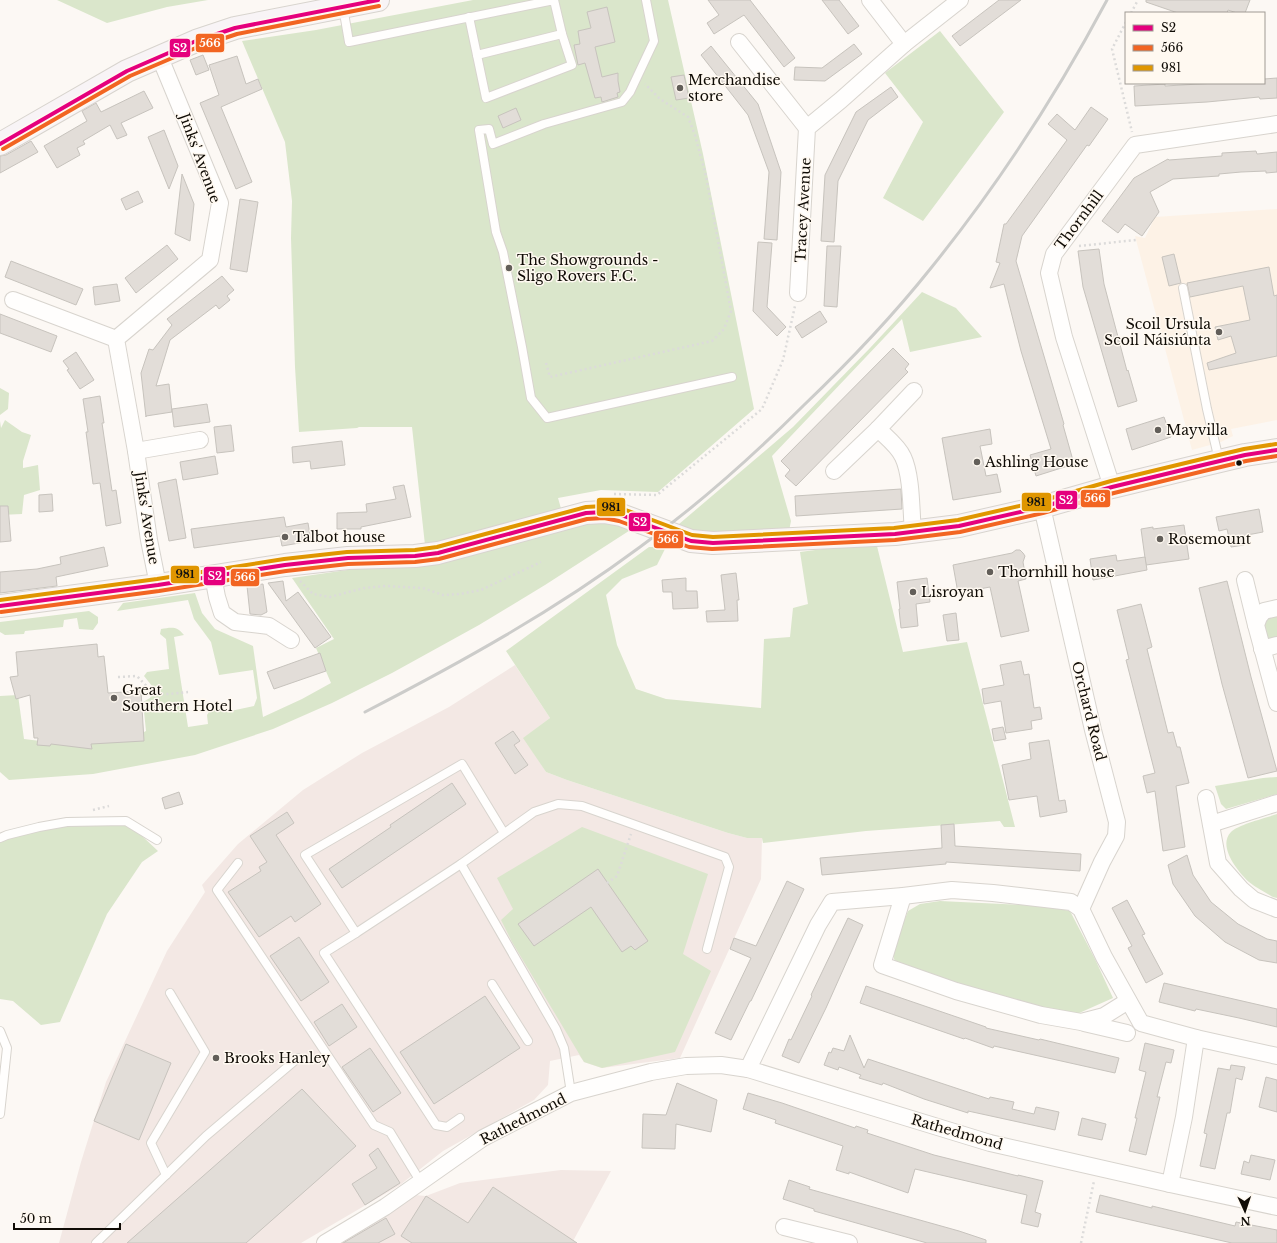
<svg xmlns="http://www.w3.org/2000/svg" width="1277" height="1243" viewBox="0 0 1277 1243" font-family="'Libre Baskerville',serif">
<rect width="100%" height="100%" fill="#fcf8f4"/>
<g fill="#f3e8e4">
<polygon points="515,665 550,718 524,738 546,772 567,780 728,833 747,838 762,837 761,879 680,1058 602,1068 584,1062 579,1055 550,1061 548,1085 534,1100 443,1151 400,1185 301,1243 59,1243 81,1162 106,1082 167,951 205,892 202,885 238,844 303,790 362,753 449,707"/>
<polygon points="561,1170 611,1171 572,1243 339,1243 415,1195 426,1196 460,1183"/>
</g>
<polygon fill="#fdf2e6" points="1277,209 1277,420 1231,429 1233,436 1221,442 1192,450 1135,236 1145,238 1155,217"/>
<g fill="#dae6cb">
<polygon points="57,0 208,0 167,7 107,23"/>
<polygon points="473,0 668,0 703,154 754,409 658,492 601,490 558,498 562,512 425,545 412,427 359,427 357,428 299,432 295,367 291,238 292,201 285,142 242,41 316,30"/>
<polygon points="940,31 1004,112 923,221 883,198 923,122 885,73"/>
<polygon points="922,292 956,308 982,337 910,352 902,319 772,456 791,521 789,531 713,537 672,530 793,427 870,348"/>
<polygon points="0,388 9,393 8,409 0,415"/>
<polygon points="5,420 22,432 31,435 23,461 23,468 38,465 40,490 24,495 22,514 0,515 0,421 1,428"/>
<path d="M587,520L635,527L545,585L479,625L392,673L332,703L273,729L195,755L93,774L9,780L0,772V696L18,695L24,739L89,747L88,741L132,738L146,731L143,702L150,698L153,693L152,686L144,676L147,672L169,669L166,639L160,634L161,629C172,627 177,626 184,635L174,637L188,727L208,724L207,715L211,709L221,708L226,712L254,706L257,698L253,670L219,675L211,642L194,619L188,600L117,611L123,603L195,593L202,613L215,629L253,646L263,717L302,699L331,683L316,648L334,639L292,578L354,569L440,560Z"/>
<polygon points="876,542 903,652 967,642 1015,827 1004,827 1000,821 866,831 763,843 762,838 747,838 728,833 567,780 546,772 523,738 550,718 506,651 649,547 666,547 657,565 622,579 606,595 617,645 636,689 666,699 761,708 764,639 790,637 793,608 808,604 800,552"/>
<polygon points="89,611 98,617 98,623 93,630 79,629 77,618 64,620 63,627 25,631 24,634 5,635 0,632 0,622"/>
<polygon points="1277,614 1277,641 1267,639 1264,629 1266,618"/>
<polygon points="1277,777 1277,794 1226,809 1221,804 1215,786 1263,778"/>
<path d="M1277,814V898L1273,897C1265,892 1256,888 1249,882C1238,872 1217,846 1231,832C1239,824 1266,818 1277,814Z"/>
<polygon points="126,821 158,851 142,862 107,914 60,1022 41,1025 13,1001 0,999 0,843 7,835 39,827"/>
<polygon points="582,827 708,874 683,954 711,971 675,1052 602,1068 584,1062 512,942 501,920 513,909 497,878"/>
<polygon points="940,901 1043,906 1070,911 1095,959 1113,998 1077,1014 1062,1013 899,966 894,959 893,949 908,911 920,904"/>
</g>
<g fill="#e2ddd8" stroke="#c7c3bd">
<polygon points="708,0 750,0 795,58 784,67 744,15 714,34 707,23 719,15"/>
<polygon points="822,0 839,0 859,26 848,34"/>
<polygon points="999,0 1021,0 960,46 952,36"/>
<polygon points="1146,0 1250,0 1245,13 1237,13 1228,10 1227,13 1178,13 1146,2"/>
<polygon points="607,7 615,42 595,47 602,77 618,73 618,81 620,92 617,93 618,97 602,102 601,97 595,98 585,63 578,65 574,45 580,44 578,31 591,28 587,12"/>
<polygon points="854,44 862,54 825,81 794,80 795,67 822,68"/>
<polygon points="711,46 758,104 781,172 777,240 764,239 769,172 748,115 701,55"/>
<polygon points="203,55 209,70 196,75 190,60"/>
<polygon points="237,56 246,84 258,79 262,89 221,107 252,182 236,189 200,103 219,95 209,65"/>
<polygon points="684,75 689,98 676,100 671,77"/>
<polygon points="1277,78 1277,98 1260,99 1259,97 1207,102 1135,106 1134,86 1165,84 1165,86 1216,83 1264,83 1264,79"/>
<polygon points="891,87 898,97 868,120 838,181 834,242 821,241 825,175 856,112"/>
<polygon points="144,91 153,108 121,123 127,135 117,139 110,125 83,141 85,144 77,148 80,155 57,168 44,146 87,121 82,111 96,103 101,112"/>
<polygon points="1091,107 1108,119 1089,146 1087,145 1022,236 1016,261 1064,424 1063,425 1074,464 1036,476 1030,455 1051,449 1021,351 1004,284 990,288 1000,263 996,262 1004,224 1006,224 1067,140 1048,124 1057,114 1075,130"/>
<polygon points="516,108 521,120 503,128 498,116"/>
<polygon points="164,130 178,166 169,189 148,137"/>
<polygon points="31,141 38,152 0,173 0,156 6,155"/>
<polygon points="1256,151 1257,154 1277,152 1277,172 1266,173 1266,171 1241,172 1219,174 1219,176 1173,179 1150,192 1159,212 1142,236 1125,224 1118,233 1102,221 1134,178 1168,159 1169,160 1222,156 1222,153"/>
<polygon points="182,174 194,204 190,241 175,234"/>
<polygon points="138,191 143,202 126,210 121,199"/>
<polygon points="240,199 258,202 247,272 230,269"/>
<polygon points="758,242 772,243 767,307 786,327 777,336 753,311"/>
<polygon points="167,245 178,259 136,293 125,278"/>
<polygon points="827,246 841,246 837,307 824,306"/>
<polygon points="1099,249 1104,284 1127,371 1128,370 1137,401 1118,407 1083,287 1078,251"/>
<polygon points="1174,254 1181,283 1169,286 1162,257"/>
<polygon points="11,261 83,289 76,305 5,277"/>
<polygon points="1269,267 1274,296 1277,295 1277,356 1209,370 1207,363 1236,353 1231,336 1218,340 1215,327 1250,320 1243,286 1190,297 1187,283"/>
<polygon points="222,276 234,290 227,296 230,300 219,309 216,305 170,340 156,386 169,384 172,412 146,416 146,417 141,373 149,349 153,350 172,325 167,319"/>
<polygon points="117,284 120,301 95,305 93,287"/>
<polygon points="820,311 827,322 802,338 795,327"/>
<polygon points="0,314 57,336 51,352 0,333"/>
<polygon points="893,348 909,364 905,369 908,372 796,486 785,476 790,470 781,461"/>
<polygon points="76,352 94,380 80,389 67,370 69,369 63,361"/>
<polygon points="100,396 104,423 102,423 112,491 116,490 121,523 106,526 100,483 93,484 86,432 88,432 83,399"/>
<polygon points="207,404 210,422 174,427 172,409"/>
<polygon points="1164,417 1171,437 1132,450 1126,429"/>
<polygon points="231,425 234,451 217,453 214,427"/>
<polygon points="990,429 992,444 980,446 986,476 997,474 1001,492 953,500 942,438"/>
<polygon points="342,441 345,465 311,469 310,461 293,463 292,447"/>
<polygon points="215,456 218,474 183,480 180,462"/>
<polygon points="176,479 186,538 169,541 158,483"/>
<polygon points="404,485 411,517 361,527 361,529 337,529 337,513 367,512 366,504 396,499 393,487"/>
<polygon points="901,489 902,509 796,516 795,496"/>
<polygon points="52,494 53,511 39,512 39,495"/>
<polygon points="0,506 8,506 11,541 0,542"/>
<polygon points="1259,509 1263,532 1242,536 1244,545 1231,547 1227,529 1219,531 1216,517"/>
<polygon points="284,517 286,527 308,523 311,541 282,546 280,536 194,548 191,529"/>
<polygon points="1184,525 1189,559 1146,565 1141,529 1153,527 1153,529"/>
<polygon points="104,547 108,566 56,577 57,586 0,593 0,572 37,569 61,564 60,557"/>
<polygon points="1016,550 1020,550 1023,553 1025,556 1023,562 1026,579 1018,581 1029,631 1001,637 990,587 958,593 953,565 1012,553"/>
<polygon points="1116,555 1117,561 1145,557 1147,570 1093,580 1090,559"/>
<polygon points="736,573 739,600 737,600 738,621 707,622 706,611 725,610 721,575"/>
<polygon points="686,578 686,591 697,591 698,608 673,609 672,592 663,592 662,580"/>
<polygon points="927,578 930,602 916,604 918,626 901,628 899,609 900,609 897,582"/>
<polygon points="283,581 286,601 298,592 331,637 315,648 268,583"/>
<polygon points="1227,581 1251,677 1277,771 1248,778 1222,684 1199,588"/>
<polygon points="263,584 267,612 261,615 250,614 247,586"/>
<polygon points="1141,604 1152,647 1147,649 1168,733 1173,732 1177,747 1180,747 1189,783 1176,786 1185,847 1163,851 1155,791 1147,793 1143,776 1155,773 1126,660 1129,659 1117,610"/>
<polygon points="956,613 959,640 947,641 943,615"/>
<polygon points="97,644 98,657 104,656 108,693 141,691 144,741 91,744 92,749 51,744 50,746 37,745 38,738 34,738 30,695 16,699 10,677 18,676 16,652"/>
<polygon points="320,653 326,671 274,689 267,672"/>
<polygon points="1021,661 1024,675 1029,674 1034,708 1040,707 1042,719 1031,721 1032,729 1006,733 1001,701 984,704 982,689 1004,685 1000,665"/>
<polygon points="1003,727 1006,739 994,741 992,729"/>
<polygon points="513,731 520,741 514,745 528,765 515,774 495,743"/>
<polygon points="1049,740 1059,801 1065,800 1067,812 1040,817 1037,796 1009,800 1002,765 1031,759 1029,743"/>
<polygon points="452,783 466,804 342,888 329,869 391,827 390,825"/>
<polygon points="179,792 183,804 165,809 162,798"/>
<polygon points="287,812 294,823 276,835 321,904 295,922 291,916 259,937 228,892 261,871 259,867 267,862 250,836"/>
<polygon points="954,824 955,846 1081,854 1080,871 946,862 946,864 822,875 820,858 942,848 941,825"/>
<polygon points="1187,855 1193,875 1211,902 1238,924 1267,939 1277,941 1277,963 1259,960 1225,942 1195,916 1173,884 1168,865"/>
<polygon points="598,869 648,941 635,950 631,946 622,952 591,907 534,946 518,924"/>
<polygon points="787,881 804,889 751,1001 750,1001 731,1040 715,1033 751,958 730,949 734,938 756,946"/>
<polygon points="1127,900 1145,934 1142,935 1163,974 1146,983 1128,948 1132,946 1112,908"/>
<polygon points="848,918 863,925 826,1008 799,1063 782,1056 789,1039 791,1040 812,996 811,995"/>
<polygon points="299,937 329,982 301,1001 270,956"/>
<polygon points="1164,983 1277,1009 1277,1027 1239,1018 1196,1009 1195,1011 1159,1002"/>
<polygon points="866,986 986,1027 986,1028 1039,1040 1040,1039 1119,1058 1115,1073 994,1046 993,1048 965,1038 964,1039 860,1003"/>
<polygon points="485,996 520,1048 434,1104 400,1052"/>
<polygon points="342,1004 357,1027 329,1046 314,1022"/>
<polygon points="850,1035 864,1068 868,1059 989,1099 990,1097 1014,1102 1012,1109 1034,1114 1036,1107 1059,1112 1055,1130 968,1111 968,1113 924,1099 883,1083 882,1085 859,1078 861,1075 839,1067 838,1070 824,1065 829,1052 831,1053 833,1048 844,1051"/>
<polygon points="1145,1043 1174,1050 1171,1063 1166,1062 1157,1097 1160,1097 1146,1155 1129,1151 1137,1118 1135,1118 1146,1072 1139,1070"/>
<polygon points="126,1044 171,1063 139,1140 94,1121"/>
<polygon points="370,1048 401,1093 373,1112 342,1067"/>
<polygon points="1231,1065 1245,1067 1242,1080 1236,1078 1230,1113 1227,1113 1215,1169 1200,1166 1207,1134 1204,1133 1218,1068 1230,1070"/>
<polygon points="1266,1077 1277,1080 1277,1112 1259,1107"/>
<polygon points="677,1083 717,1100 711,1132 676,1124 675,1149 642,1148 643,1114 666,1115"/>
<polygon points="302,1089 356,1146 246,1243 127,1243"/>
<polygon points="748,1093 782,1103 855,1128 856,1126 868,1130 867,1133 934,1155 1018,1176 1018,1175 1043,1181 1035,1212 1041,1214 1038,1227 1021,1223 1027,1195 915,1169 908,1193 849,1172 849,1174 836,1170 843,1146 775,1123 776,1120 743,1109"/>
<polygon points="1082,1118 1106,1124 1102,1140 1078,1135"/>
<polygon points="378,1148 400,1183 365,1205 352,1184 377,1168 369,1155"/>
<polygon points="1251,1155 1275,1160 1270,1180 1241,1174 1244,1161 1249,1163"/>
<polygon points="789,1180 810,1187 809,1189 959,1231 986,1240 986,1243 927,1243 814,1211 814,1209 783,1199"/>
<polygon points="493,1187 577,1243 412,1243 401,1236 426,1196 468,1223"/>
<polygon points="1100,1195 1152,1208 1152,1206 1235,1226 1236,1222 1277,1230 1277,1243 1232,1243 1096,1212"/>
<polygon points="386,1218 395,1234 378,1243 343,1243"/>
</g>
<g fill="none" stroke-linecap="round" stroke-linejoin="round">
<g stroke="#d8d4ce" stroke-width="10">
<g id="lane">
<polyline points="646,0 654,41 630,92 622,102 544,124 493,144 489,129 479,130 496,232 503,252 522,347 531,398 547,418 732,377"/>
<polyline points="343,7 349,42 554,0 562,34 572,65 486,98 469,17"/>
<polyline points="477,55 562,34"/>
<polyline points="1183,288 1207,409 1219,460"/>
<polyline points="504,833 462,764 305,855 356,933 461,864 534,812 558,804 582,806 725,857 729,867 707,949"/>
<polyline points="0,838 7,835 39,827 67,822 126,821 157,840"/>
<polyline points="238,863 217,890 374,1125 390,1132 420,1181"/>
<polyline points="461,864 556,1029 564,1048 571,1093"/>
<polyline points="356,933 324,953 436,1125 447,1127 460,1118"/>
<polyline points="492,984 528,1041"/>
<polyline points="0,1031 7,1048 0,1114"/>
<polyline points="166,1175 151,1143 205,1052 170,993"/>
<polyline points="96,1243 206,1136 298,1058"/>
</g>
</g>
<g stroke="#d8d4ce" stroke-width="18">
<g id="street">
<polyline points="739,42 807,128"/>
<polyline points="904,44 960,0"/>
<polyline points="798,293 807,128 841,100 904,44 870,0"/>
<polyline points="13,300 116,339"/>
<polyline points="878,429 914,391"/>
<polyline points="136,451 200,440"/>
<path d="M834,471L878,429C886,437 898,446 903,457C912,476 911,511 913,532"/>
<polyline points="1112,487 1064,337 1049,273 1054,254 1135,145 1277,124"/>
<polyline points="1042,507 1093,730 1117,822 1116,836 1102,862 1081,909"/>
<polyline points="213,576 217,597 222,613 235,622 269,626 291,640"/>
<polyline points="1245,580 1256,625"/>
<polyline points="158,585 149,540 136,451 116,339 210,260 220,203 163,65 159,58"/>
<polyline points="1277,608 1264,611 1259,617 1256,625 1277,703"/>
<polyline points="1262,649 1277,645"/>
<polyline points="1206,798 1218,863 1241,889 1254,900 1277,909"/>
<polyline points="1211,824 1277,803"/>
<polyline points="903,896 882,965 956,991 1041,1015 1081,1022 1104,1016 1128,1001"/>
<polyline points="1084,1023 1127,1033"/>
<polyline points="1277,1056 1196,1038 1141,1023 1104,957 1081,909 1071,902 993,893 952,890 903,896 832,902 818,925 748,1069 990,1143 1170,1184 1277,1207"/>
<polyline points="1170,1184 1184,1117 1196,1038"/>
<polyline points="784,1227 849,1243"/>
<polyline points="325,1243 385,1207 483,1138 571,1093 651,1072 686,1066 721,1065 748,1069"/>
</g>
</g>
<g stroke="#d8d4ce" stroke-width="24">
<g id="secondary">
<polyline points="0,144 127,71 196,41 235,28 378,0"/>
<polyline points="0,606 158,585 285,565 348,558 415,556 438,553 586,513 604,512 621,515 691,541 713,543 895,534 959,526 1042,507 1112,487 1203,465 1245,455 1277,450"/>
</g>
</g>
<g stroke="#dcdbda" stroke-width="2.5" stroke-dasharray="2 3" stroke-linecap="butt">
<polyline points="1131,13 1138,0"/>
<polyline points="1126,22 1112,49 1132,132"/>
<polyline points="1079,246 1136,240"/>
<polyline points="546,363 550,377 712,341 724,329 731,311 706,176 695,135 688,117 660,99 645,84"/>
<polyline points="614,494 657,495 762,409 783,360 795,306"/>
<polyline points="300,581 313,594 330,597 364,588 386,586 423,588 443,595 460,594 481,590 541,562"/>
<path d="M118,677L137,676C157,698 159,695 188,692"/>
<polyline points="93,810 109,806"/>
<polyline points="607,883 617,876 631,834"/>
<polyline points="1081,1243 1094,1181"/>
</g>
<use href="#lane" stroke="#fffefd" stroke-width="8"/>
<use href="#street" stroke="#fffefd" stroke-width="16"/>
<use href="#secondary" stroke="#f8f4f6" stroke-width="22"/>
<path stroke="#ccccca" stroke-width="3" d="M365,712C460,663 554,611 640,547C698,505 752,457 803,406C848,363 892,317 931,268C998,185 1057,94 1107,0"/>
<g stroke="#fff9f1" stroke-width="7">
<g id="bus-1">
<polyline points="0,144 127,71 196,41 235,28 378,0"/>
<polyline points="0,606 158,585 285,565 348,558 415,556 438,553 586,513 604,512 621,515 691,541 713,543 895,534 959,526 1042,507 1112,487 1203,465 1245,455 1277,450"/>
</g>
</g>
<g stroke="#fff9f1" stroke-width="7">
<g id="bus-2">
<polyline points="3,149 130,76 198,47 237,34 379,6"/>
<polyline points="1,612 159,591 286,571 348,564 415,562 439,559 587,519 604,518 619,521 689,547 712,549 895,540 960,532 1043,513 1114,493 1204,471 1246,461 1277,456"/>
</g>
</g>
<g stroke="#fff9f1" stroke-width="7">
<polyline id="bus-3" points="0,600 157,579 284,559 347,552 415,550 437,547 586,507 604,506 623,509 692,535 713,537 894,528 958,520 1041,501 1111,481 1202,459 1244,449 1276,444"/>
</g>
<use href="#bus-1" stroke="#e5007d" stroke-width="4"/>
<use href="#bus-2" stroke="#f26522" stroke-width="4"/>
<use href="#bus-3" stroke="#e09600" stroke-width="4"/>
</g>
<g fill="#625e59" stroke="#fff9f1" stroke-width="1.5">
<circle cx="680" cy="88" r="4"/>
<circle cx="509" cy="268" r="4"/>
<circle cx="1219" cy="332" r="4"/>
<circle cx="1158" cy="430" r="4"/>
<circle cx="977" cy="462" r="4"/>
<circle cx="285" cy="537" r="4"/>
<circle cx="1160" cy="539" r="4"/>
<circle cx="990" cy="572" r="4"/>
<circle cx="913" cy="592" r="4"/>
<circle cx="114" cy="698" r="4"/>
<circle cx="216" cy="1058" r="4"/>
</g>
<circle fill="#0f0b05" stroke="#fff9f1" stroke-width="1.5" cx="1239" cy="463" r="3.5"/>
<g text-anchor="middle" stroke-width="3" stroke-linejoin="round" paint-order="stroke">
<g font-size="14" fill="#0f0b05" stroke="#fff9f1" text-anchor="start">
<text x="688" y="85">Merchandise<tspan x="688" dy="16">store</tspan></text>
<text x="517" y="265">The Showgrounds -<tspan x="517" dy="16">Sligo Rovers F.C.</tspan></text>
<text x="1211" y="329" text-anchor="end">Scoil Ursula<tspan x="1211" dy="16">Scoil Náisiúnta</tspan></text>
<text x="1166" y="435">Mayvilla</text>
<text x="985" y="467">Ashling House</text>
<text x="293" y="542">Talbot house</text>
<text x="1168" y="544">Rosemount</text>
<text x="998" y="577">Thornhill house</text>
<text x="921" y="597">Lisroyan</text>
<text x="122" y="695">Great<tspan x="122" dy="16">Southern Hotel</tspan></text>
<text x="224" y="1063">Brooks Hanley</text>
</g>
<g font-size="14" fill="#0f0b05" stroke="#fff9f1">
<text transform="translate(200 158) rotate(70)" y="5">Jinks' Avenue</text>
<text transform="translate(803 210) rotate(-87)" y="5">Tracey Avenue</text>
<text transform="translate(1079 220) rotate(-53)" y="5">Thornhill</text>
<text transform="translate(147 518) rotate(81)" y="5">Jinks' Avenue</text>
<text transform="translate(1089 711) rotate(76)" y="5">Orchard Road</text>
<text transform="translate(523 1119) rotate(-27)" y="5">Rathedmond</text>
<text transform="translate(957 1132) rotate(16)" y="5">Rathedmond</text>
</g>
</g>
<g stroke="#fff9f1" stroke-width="1.5">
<rect x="195" y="33" width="30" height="20" rx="4" fill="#f26522"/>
<rect x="169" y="38" width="22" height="20" rx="4" fill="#e5007d"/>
<rect x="1080" y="489" width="31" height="19" rx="4" fill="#f26522"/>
<rect x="1055" y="490" width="23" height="20" rx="4" fill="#e5007d"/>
<rect x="1021" y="492" width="31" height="20" rx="4" fill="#e09600"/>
<rect x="596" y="497" width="30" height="20" rx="4" fill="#e09600"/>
<rect x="628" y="512" width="23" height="20" rx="4" fill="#e5007d"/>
<rect x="653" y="530" width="31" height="19" rx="4" fill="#f26522"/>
<rect x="170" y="565" width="30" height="19" rx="4" fill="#e09600"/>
<rect x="203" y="566" width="23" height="20" rx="4" fill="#e5007d"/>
<rect x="230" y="568" width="30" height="19" rx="4" fill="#f26522"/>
</g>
<g font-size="11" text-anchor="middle" font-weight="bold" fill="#fff">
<text x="210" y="47">566</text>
<text x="180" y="52">S2</text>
<text x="1095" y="502">566</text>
<text x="1066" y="504">S2</text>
<text x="640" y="526">S2</text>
<text x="668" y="543">566</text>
<text x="215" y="580">S2</text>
<text x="245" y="581">566</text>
</g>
<g font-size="11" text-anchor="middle" font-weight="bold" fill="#111">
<text x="1036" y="506">981</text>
<text x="611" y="511">981</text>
<text x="185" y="578">981</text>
</g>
<rect x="1125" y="12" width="140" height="72" fill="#fff9f1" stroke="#9f9a93"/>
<rect x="1133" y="25" width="20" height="6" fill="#e5007d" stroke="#9f9a93"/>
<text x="1161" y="32" font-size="12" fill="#0f0b05">S2</text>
<rect x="1133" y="45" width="20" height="6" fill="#f26522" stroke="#9f9a93"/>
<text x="1161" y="52" font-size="12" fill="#0f0b05">566</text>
<rect x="1133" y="65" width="20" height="6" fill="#e09600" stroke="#9f9a93"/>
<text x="1161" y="72" font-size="12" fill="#0f0b05">981</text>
<g transform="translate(1245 1211) rotate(177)" stroke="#fff9f1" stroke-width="3" paint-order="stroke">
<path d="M0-3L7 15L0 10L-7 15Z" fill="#0f0b05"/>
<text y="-6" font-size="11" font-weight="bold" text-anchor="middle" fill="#0f0b05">N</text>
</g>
<path d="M14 1223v6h106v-6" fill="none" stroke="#0f0b05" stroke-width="2"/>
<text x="20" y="1223" font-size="12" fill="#0f0b05" stroke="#fff9f1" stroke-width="3" paint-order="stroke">50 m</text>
</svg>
